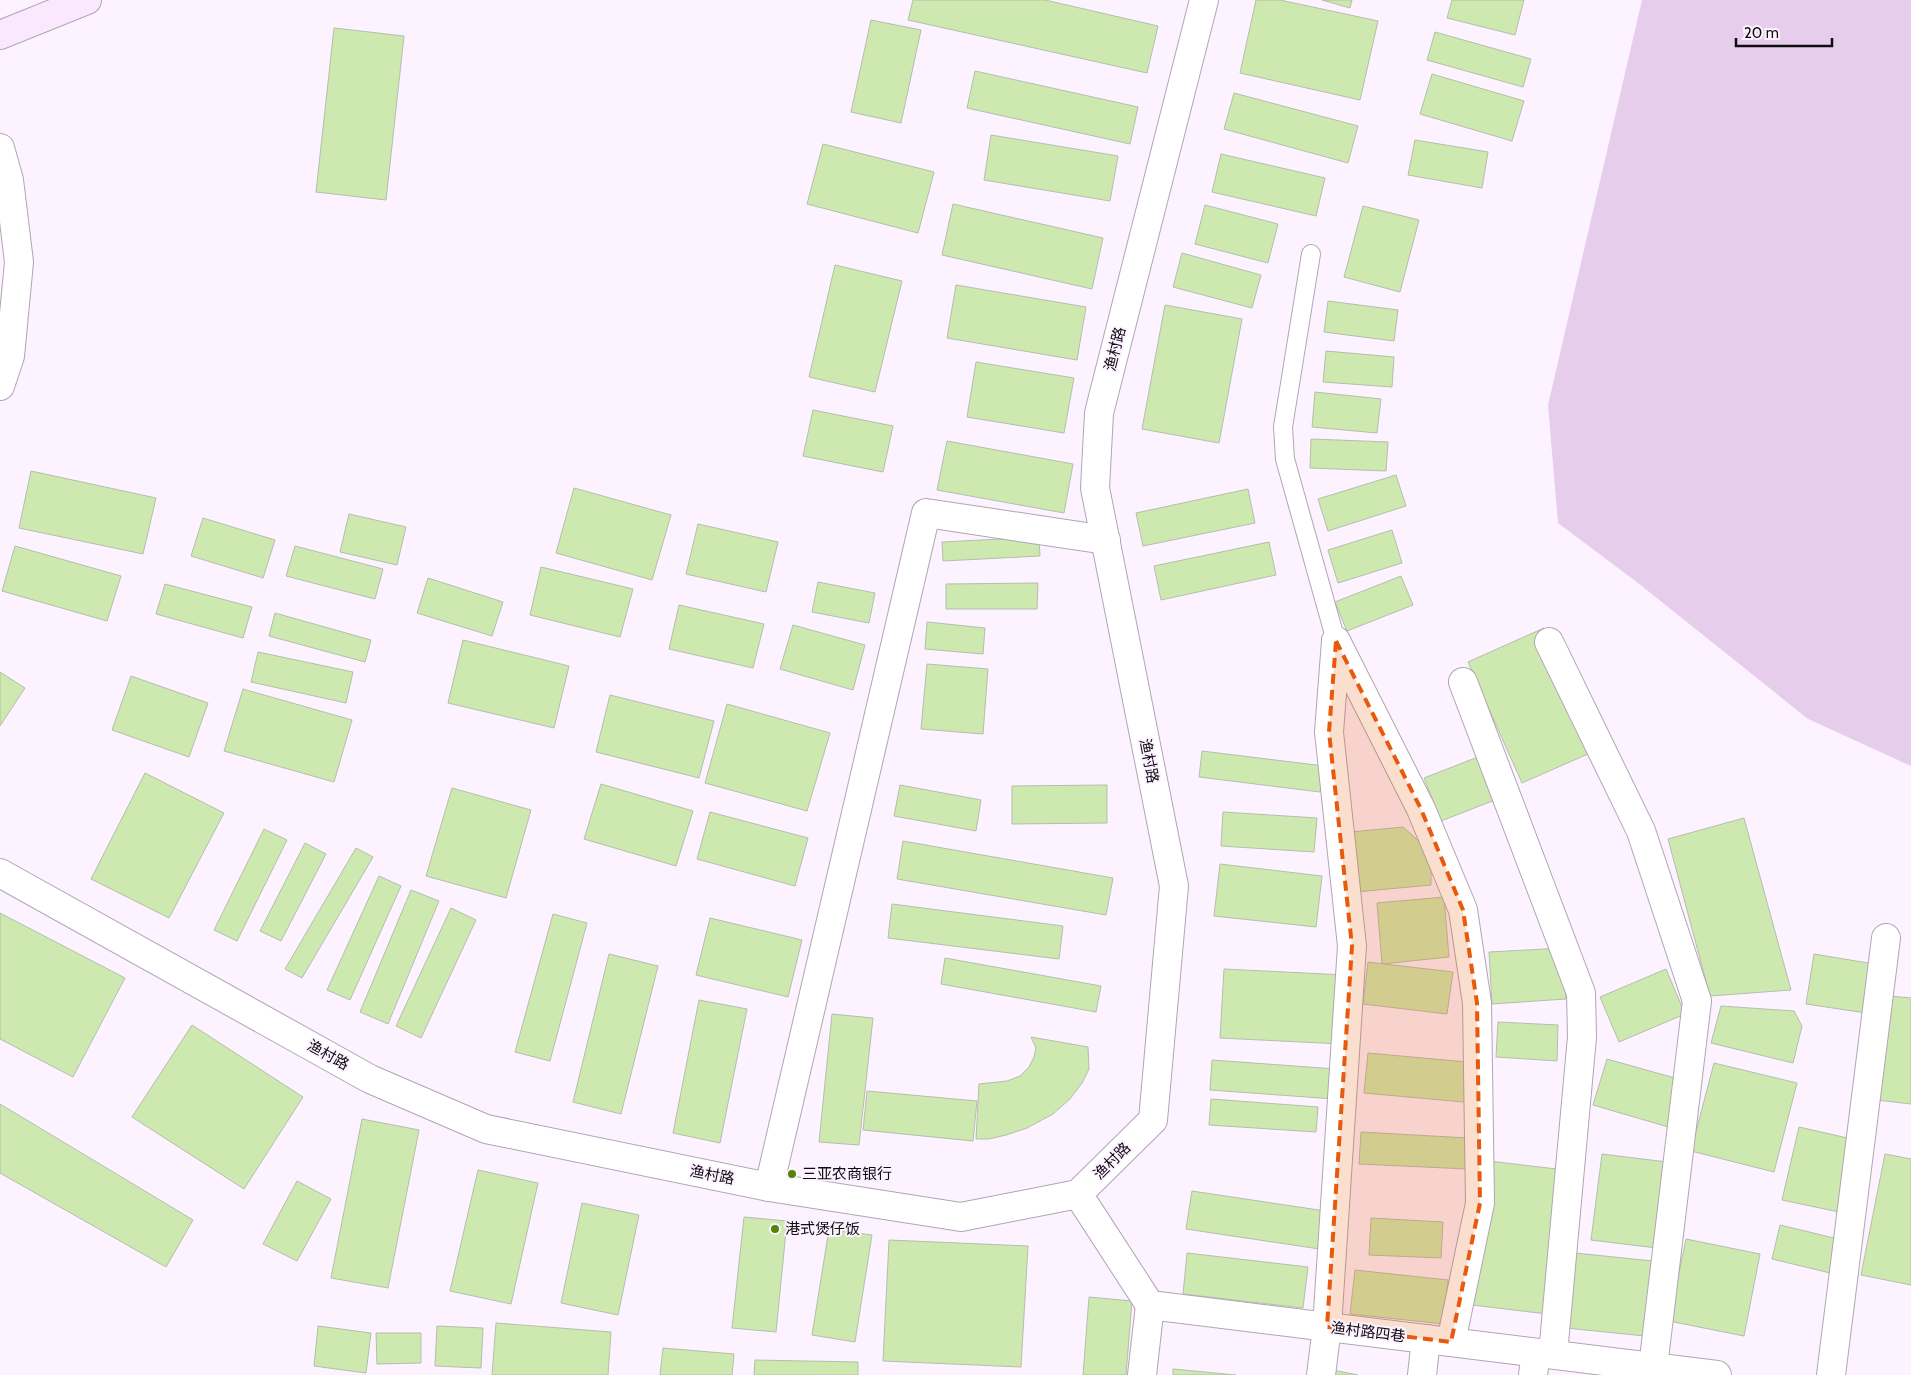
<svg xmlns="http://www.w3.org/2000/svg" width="1911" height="1375" viewBox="0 0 1911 1375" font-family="Cabin,'Noto Sans SC',sans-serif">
<rect width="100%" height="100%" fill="#fdf2ff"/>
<polygon fill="#e7cdec" points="1642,0 1911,0 1911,766 1808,719 1638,583 1558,523 1548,405"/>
<g fill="#cde9af" stroke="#b5beac">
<polygon points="913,0 1045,0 1158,26 1147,73 908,20"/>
<polygon points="1256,0 1280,0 1378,21 1360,100 1240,73"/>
<polygon points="1322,0 1352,0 1350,8"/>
<polygon points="1452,0 1524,0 1515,35 1447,18"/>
<polygon points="871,20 921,30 901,123 851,112"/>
<polygon points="334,28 404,36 386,200 316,192"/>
<polygon points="1435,32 1531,59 1523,87 1427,60"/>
<polygon points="975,71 1138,107 1130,144 967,108"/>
<polygon points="1432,74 1524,101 1512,141 1420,114"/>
<polygon points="1234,93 1358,126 1348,163 1224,129"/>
<polygon points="991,135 1118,156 1110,201 984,180"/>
<polygon points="1415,140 1488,152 1482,188 1408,175"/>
<polygon points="823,144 934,172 918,233 807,204"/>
<polygon points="1221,154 1325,178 1316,216 1212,192"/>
<polygon points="953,204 1103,238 1092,289 942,255"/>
<polygon points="1205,205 1278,224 1268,263 1195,244"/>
<polygon points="1363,206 1419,220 1400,292 1344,277"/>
<polygon points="1182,253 1261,275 1252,308 1173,287"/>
<polygon points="835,265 902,281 875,392 809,377"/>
<polygon points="956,285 1086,307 1077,360 947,338"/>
<polygon points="1328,301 1398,310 1394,341 1324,332"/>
<polygon points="1165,305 1242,319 1219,443 1142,429"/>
<polygon points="1326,351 1394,357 1392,387 1323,382"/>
<polygon points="976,362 1074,378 1064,433 967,417"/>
<polygon points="1315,392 1381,399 1377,433 1312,427"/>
<polygon points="813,410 893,426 883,472 803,456"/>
<polygon points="1311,439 1388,442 1386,471 1310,468"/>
<polygon points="947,441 1073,464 1064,513 937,490"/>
<polygon points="31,471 156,498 143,554 19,528"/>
<polygon points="1396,475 1406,506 1328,531 1318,499"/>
<polygon points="574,488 671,515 652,580 556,553"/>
<polygon points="1248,489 1255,523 1143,546 1136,513"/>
<polygon points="349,514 406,527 397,565 340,552"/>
<polygon points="203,518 275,540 263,578 191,556"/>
<polygon points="698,524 778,542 766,592 686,574"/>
<polygon points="1392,530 1402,563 1338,583 1328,550"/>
<polygon points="1039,537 1040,556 943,561 942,542"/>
<polygon points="1269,542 1276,575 1161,600 1154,566"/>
<polygon points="15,546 121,576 107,621 2,591"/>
<polygon points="295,546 383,569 375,599 286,576"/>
<polygon points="541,567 633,589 620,637 530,615"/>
<polygon points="1401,576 1413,605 1347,631 1335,602"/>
<polygon points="428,578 503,602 492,636 417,613"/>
<polygon points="818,582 875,593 869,623 812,612"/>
<polygon points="1038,583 1037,609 946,609 946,584"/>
<polygon points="165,584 252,607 243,638 156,614"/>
<polygon points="679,605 764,624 753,668 669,649"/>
<polygon points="275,613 371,640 365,662 269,636"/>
<polygon points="927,622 985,628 983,654 925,649"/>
<polygon points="793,625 865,645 853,690 780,669"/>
<polygon points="1544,628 1597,750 1522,783 1468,662"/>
<polygon points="463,640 569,666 554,728 448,703"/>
<polygon points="258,652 353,672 346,703 251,682"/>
<polygon points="927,664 988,669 983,734 921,729"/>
<polygon points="0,672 25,688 0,726"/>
<polygon points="131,676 208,703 189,757 112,730"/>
<polygon points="243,689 352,720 334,782 224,751"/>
<polygon points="610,695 714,721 699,778 596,752"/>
<polygon points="727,704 830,733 807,811 705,783"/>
<polygon points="1202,751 1324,766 1320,792 1199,777"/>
<polygon points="1483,755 1500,798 1441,821 1424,778"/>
<polygon points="145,773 224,813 169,918 91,879"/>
<polygon points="601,784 693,811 676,866 584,839"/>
<polygon points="900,785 981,800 976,831 894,816"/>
<polygon points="1107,785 1107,823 1012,824 1012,786"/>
<polygon points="452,788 531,810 506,898 426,876"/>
<polygon points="710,812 808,838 795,886 697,859"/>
<polygon points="1223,812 1317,818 1314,852 1221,846"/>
<polygon points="1744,818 1791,990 1710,996 1668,839"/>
<polygon points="1403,827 1431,852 1431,885 1356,892 1351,832"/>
<polygon points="264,829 287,840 237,941 214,930"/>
<polygon points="903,841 1113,878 1106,915 897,879"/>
<polygon points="305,843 326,854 281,941 260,931"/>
<polygon points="356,848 373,857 302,978 285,969"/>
<polygon points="1220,864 1322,876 1316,927 1214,916"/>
<polygon points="379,876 401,886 350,1000 327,990"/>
<polygon points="411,890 439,901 388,1024 360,1012"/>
<polygon points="1444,897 1449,957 1382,964 1377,903"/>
<polygon points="892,904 1063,926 1059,959 888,938"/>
<polygon points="451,908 476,920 421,1038 396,1026"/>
<polygon points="0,913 125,978 73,1077 0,1039"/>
<polygon points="553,914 587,923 550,1061 515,1052"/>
<polygon points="710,918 802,940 788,997 696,975"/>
<polygon points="1563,948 1566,999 1492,1004 1489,952"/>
<polygon points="609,954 658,966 621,1114 573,1102"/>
<polygon points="1814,954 1874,964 1866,1013 1806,1004"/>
<polygon points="945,958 1101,986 1096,1012 941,984"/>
<polygon points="1368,962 1453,972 1447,1014 1363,1004"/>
<polygon points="1224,969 1345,975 1341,1044 1220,1038"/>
<polygon points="1666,969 1685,1014 1619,1042 1600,997"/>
<polygon points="1890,996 1911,998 1911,1104 1876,1100"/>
<polygon points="699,1000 747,1009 720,1143 673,1133"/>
<polygon points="1721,1006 1794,1011 1802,1026 1793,1063 1711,1043"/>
<polygon points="832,1014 873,1018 859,1145 819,1142"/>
<polygon points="1498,1022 1558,1025 1557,1061 1496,1057"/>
<polygon points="192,1025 303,1097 244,1189 132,1117"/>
<polygon points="1031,1037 1088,1047 1089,1069 1082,1083 1070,1099 1053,1114 1027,1128 1006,1135 989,1139 976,1139 979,1084 1007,1081 1020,1076 1029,1067 1034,1057 1036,1048"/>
<polygon points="1368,1053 1478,1063 1474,1103 1364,1093"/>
<polygon points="1607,1059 1689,1082 1675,1129 1593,1105"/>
<polygon points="1212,1060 1336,1069 1334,1099 1210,1090"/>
<polygon points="1714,1063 1797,1083 1774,1172 1691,1151"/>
<polygon points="867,1091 977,1101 973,1141 863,1130"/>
<polygon points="1211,1099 1318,1107 1316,1132 1209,1125"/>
<polygon points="0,1104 193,1220 166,1267 0,1173"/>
<polygon points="362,1119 419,1130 388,1288 331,1278"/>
<polygon points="1799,1127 1874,1144 1858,1216 1782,1200"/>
<polygon points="1361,1132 1468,1138 1467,1169 1359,1164"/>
<polygon points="1602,1154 1675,1163 1665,1249 1591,1240"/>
<polygon points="1885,1154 1911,1159 1911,1285 1861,1275"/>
<polygon points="1489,1161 1565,1170 1547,1314 1472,1305"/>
<polygon points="478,1170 538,1183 511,1304 450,1291"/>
<polygon points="297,1181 331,1199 297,1261 263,1244"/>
<polygon points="1192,1191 1332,1212 1326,1250 1186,1229"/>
<polygon points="582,1203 639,1215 618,1315 561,1303"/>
<polygon points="744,1217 787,1221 776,1332 732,1328"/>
<polygon points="1371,1218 1443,1222 1441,1258 1369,1255"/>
<polygon points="1780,1225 1859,1244 1851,1278 1772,1259"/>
<polygon points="829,1229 872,1235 855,1342 812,1335"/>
<polygon points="1686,1239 1760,1254 1744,1336 1669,1321"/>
<polygon points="889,1240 1028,1246 1021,1367 883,1361"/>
<polygon points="1187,1253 1308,1267 1303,1308 1183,1294"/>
<polygon points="1575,1253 1653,1261 1645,1336 1566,1328"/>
<polygon points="1355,1270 1448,1280 1444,1324 1350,1314"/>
<polygon points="1089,1297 1132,1301 1126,1375 1083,1375"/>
<polygon points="496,1323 611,1332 608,1375 492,1375"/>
<polygon points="318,1326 371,1333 366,1373 314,1366"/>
<polygon points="437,1326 483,1328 481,1368 435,1366"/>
<polygon points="376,1333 421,1333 421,1363 377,1364"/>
<polygon points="663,1348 734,1354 732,1375 660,1375"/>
<polygon points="755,1360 858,1362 858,1375 754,1375"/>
<polygon points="1173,1369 1236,1375 1173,1375"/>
<polygon points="1328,1369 1358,1375 1327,1375"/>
</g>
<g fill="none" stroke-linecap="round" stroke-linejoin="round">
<g stroke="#b2a5b4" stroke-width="20">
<polyline id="service" points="1311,254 1283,427 1285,459 1336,641"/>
</g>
<g stroke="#b2a5b4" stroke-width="30">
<g id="minor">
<polyline points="0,148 9,180 19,262 10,356 0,386"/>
<polyline points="1336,641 1421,809 1463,910 1477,1003 1480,1203 1451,1342"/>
<polyline points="1549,642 1641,831 1697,1001 1653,1367"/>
<polyline points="1463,682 1581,993 1582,1037 1553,1354"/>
<polyline points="769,1187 926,513 1106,540"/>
<polyline points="1078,1194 1150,1305 1717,1375"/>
<polyline points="1142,1375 1150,1305"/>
<polyline points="1321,1375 1327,1327 1352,946 1329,732 1336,641"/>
<polyline points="1422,1375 1426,1339"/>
<polyline points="1533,1375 1536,1353"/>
<polyline points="1831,1375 1886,938"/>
</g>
</g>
<g stroke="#b2a5b4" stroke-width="30">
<polyline id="tertiary" points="0,873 370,1079 486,1129 769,1187 961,1217 1078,1194 1153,1120 1174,886 1095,488 1099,413 1204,0"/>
</g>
<g stroke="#b2a5b4" stroke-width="30">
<polyline id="secondary" points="0,35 87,0"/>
</g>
<use href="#service" stroke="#fff" stroke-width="18"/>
<use href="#minor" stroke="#fff" stroke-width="28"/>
<use href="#tertiary" stroke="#fff" stroke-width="28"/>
<use href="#secondary" stroke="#fae9fe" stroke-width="28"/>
</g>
<path fill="#e8590c" fill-opacity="0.2" stroke="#e8590c" stroke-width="4" stroke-dasharray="10 6" stroke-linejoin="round" d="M1336,641L1421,809L1463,910L1477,1003L1480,1203L1451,1342L1327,1327L1352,946L1329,732Z"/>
<g fill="#578208" stroke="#fdf2ff" stroke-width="2">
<circle cx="792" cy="1174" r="5"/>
<circle cx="775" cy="1229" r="5"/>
</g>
<g text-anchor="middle" stroke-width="4" stroke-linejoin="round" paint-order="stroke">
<g font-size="15" fill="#100c11" stroke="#fdf2ff">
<text transform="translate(1115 349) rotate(-76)" y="5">渔村路</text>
<text transform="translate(1149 761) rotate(79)" y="5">渔村路</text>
<text transform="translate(328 1055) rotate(29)" y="5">渔村路</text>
<text transform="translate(1112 1161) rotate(-45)" y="5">渔村路</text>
<text transform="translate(712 1175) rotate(11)" y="5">渔村路</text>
<text transform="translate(1368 1332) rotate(7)" y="5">渔村路四巷</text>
</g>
<g font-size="15" fill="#100c11" stroke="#fdf2ff" text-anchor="start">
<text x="802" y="1179">三亚农商银行</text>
<text x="785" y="1234">港式煲仔饭</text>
</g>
</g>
<path d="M1736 38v8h96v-8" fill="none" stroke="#100c11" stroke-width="2.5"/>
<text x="1744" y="38" font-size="15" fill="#100c11" stroke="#fdf2ff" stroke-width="4" paint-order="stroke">20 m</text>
</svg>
